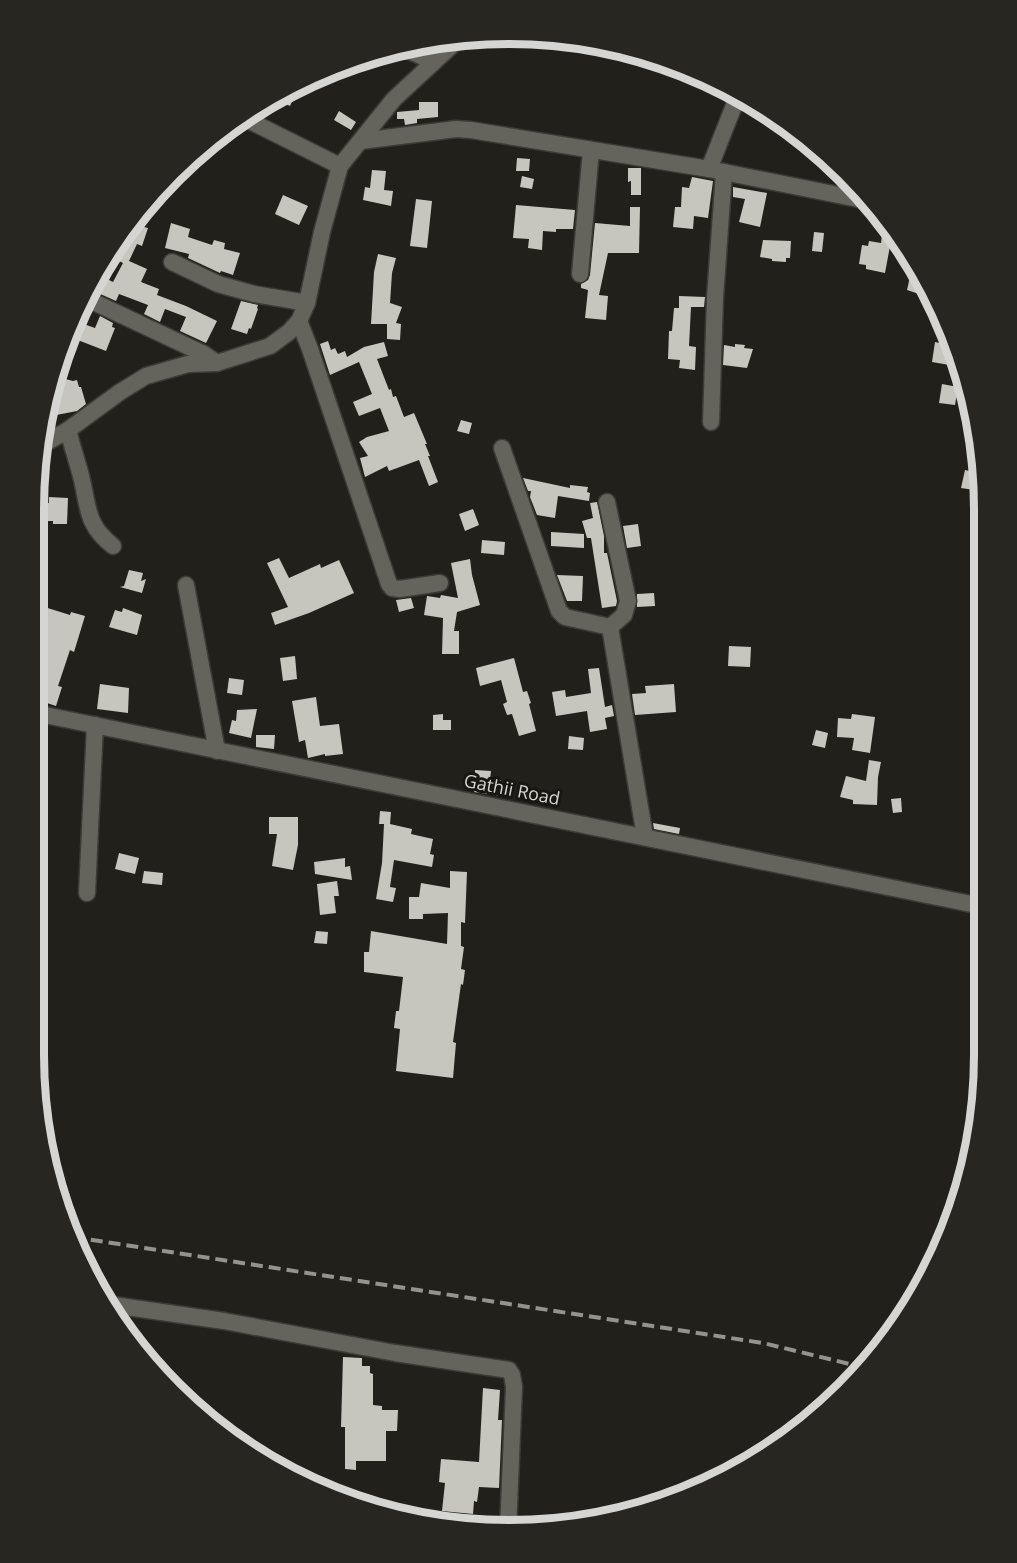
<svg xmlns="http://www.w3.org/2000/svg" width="1017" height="1563" viewBox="0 0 1017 1563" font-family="'Open Sans',sans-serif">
<rect width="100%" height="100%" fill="#21201b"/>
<g fill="#c6c6be">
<polygon points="283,91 294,97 290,106 272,98"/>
<polygon points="419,102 438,102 438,117 417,119 417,123 405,125 404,119 397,119 397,112 419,110"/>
<polygon points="339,111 356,122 351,130 334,120"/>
<polygon points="517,158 530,159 529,171 516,171"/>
<polygon points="628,168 641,168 641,195 631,195 631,181 628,182"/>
<polygon points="372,170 386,171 384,190 393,191 391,206 363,200 365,187 370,188"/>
<polygon points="522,176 534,179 532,189 520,187"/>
<polygon points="692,177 713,181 708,218 694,216 693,229 673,227 675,207 681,207 682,187 689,188"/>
<polygon points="733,187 767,193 760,227 739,222 745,199 733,197"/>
<polygon points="283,195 308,206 299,225 275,214"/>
<polygon points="416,199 432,201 427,248 410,246"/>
<polygon points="516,205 575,210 573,229 556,229 556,232 543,231 542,250 528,248 529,239 513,238"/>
<polygon points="630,207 640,207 639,253 608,253 599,295 608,296 606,320 585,318 588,290 581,288 581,284 588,280 590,275 595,223 630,226"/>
<polygon points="884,217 893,230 885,273 866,269 866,265 859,264 862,245 868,246 869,241 881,243"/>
<polygon points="171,223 190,229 188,237 212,245 214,240 225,243 224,249 240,253 233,275 221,271 220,273 188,258 189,254 165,248"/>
<polygon points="132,224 148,228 142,246 137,244 129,261 147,269 141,282 159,289 157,295 186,306 217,321 206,343 180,331 186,317 165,309 160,322 144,314 148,305 119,294 116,301 98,293 105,278 113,282 123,263 117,260 126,241 121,239"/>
<polygon points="814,232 824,233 822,252 812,251"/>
<polygon points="763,240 791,241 790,258 786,258 786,262 772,261 772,259 760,257"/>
<polygon points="378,254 396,258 392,273 390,303 402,307 396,323 401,324 400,340 387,339 387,324 371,324 374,272"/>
<polygon points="913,263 923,280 919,294 907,290"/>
<polygon points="679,296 705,297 704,307 691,307 689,346 696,347 695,370 679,368 680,360 668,359 669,331 672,331 674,308 679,308"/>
<polygon points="241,301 258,305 257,308 258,309 251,329 249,328 247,334 231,329"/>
<polygon points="100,316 113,323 112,327 115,328 106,351 70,337 75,321 95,328"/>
<polygon points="328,341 331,350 335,348 338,354 345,351 347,357 364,347 384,342 388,356 377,359 389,390 391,389 393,397 396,396 404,417 414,413 427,444 425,444 430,456 428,456 438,482 429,486 419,460 389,471 387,466 365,477 360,458 368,456 359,442 367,437 389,431 380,408 359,416 353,402 372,394 359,362 330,375 320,344"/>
<polygon points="935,342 953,346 961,367 932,362"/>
<polygon points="735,344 745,345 744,348 753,349 747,368 723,365 724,345 735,347"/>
<polygon points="58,377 73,381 77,380 79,387 81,387 86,404 77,411 46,417"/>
<polygon points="942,384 958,387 955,405 939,403"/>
<polygon points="461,420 472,423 469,434 457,431"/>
<polygon points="965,470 978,473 974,490 961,488"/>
<polygon points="523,478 570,488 570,485 588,487 587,492 590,493 589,501 558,496 555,518 537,515 530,497 531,491 528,491"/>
<polygon points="49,497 68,498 67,524 53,524 53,521 43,521 44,503 49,503"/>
<polygon points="597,502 604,536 604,553 607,553 617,601 616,606 602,608 591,538 587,538 582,521 593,518 590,503"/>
<polygon points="473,509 479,525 465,531 459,514"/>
<polygon points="638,524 641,546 627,548 623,526"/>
<polygon points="551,532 584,534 584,548 551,546"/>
<polygon points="482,540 505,542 504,555 481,553"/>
<polygon points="279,558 289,578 320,564 321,568 339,560 354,593 309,613 275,625 271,613 288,607 267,563"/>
<polygon points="470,559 472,575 480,605 457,612 454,631 459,631 459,654 442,654 443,618 424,615 427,596 440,598 441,595 458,598 451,563"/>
<polygon points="129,570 143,573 141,581 146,579 142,593 120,587 124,586"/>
<polygon points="557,575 583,576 582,601 567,601"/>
<polygon points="654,593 655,606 637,607 637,594"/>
<polygon points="411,598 414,608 399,612 396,600"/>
<polygon points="38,605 70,615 71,612 85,616 74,652 70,650 58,686 62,687 56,706 35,699 35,692 43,671 37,669 47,637 36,633 36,612"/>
<polygon points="123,608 142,615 137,635 109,627 115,610 122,612"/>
<polygon points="729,646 751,647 750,667 728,666"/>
<polygon points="295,656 297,679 283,681 280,658"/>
<polygon points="514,658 523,692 527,691 531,703 529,704 536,731 519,736 512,714 507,715 503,704 507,702 501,680 480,686 476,668"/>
<polygon points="599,668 605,707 612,705 614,716 605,718 607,729 590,732 587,711 556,716 552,692 565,690 566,697 591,693 588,669"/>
<polygon points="229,678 244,680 242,695 227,693"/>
<polygon points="100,684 129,688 128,713 97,709"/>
<polygon points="674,684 676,712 635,715 632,694 646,693 645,686"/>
<polygon points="316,697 320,726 339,724 343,754 325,756 325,754 308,758 305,740 299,742 292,701"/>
<polygon points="257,709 251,738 229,733 232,720 236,721 237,710"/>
<polygon points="443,714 443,720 451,720 451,730 433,730 433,715"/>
<polygon points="852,714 875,717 870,753 852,750 854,738 837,737 838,718 851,719"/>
<polygon points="816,730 828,733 825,748 812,745"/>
<polygon points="256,735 275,735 274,749 256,747"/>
<polygon points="569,736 584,738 583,750 568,749"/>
<polygon points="869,760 881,762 878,777 877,805 853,804 853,800 840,797 846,776 866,781"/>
<polygon points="475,770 491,771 490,780 501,780 502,796 474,792"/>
<polygon points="901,798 902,812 893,813 891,799"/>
<polygon points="380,811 391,812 390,824 412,829 411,834 433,839 430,854 434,855 432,867 394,860 390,887 396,888 393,902 376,899 382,863 384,824 379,824"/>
<polygon points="269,817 298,817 298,845 293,870 272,866 277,834 269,834"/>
<polygon points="653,823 680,828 679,834 654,829"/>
<polygon points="119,853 139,858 135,874 115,869"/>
<polygon points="345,858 345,867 350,866 352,880 315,874 314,862"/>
<polygon points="144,871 163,873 162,885 142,883"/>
<polygon points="450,871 467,872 465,923 461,922 461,946 464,947 461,969 465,970 463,985 461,984 453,1042 456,1043 453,1078 396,1071 400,1029 394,1028 396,1011 399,1011 403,977 364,972 364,952 369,952 371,931 447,944 448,913 423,914 423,919 409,919 409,897 419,897 421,883 450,888"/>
<polygon points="337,881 339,896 334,896 336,913 320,915 317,884"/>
<polygon points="316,931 328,932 327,944 314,943"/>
<polygon points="343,1357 362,1358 362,1366 370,1366 370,1373 373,1374 373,1405 382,1406 382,1410 398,1410 397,1431 386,1431 386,1461 356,1461 356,1470 345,1469 345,1427 341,1427"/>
<polygon points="483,1388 500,1390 498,1420 502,1420 499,1488 479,1487 477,1502 474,1501 473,1514 442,1511 445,1483 439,1482 441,1459 479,1462"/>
</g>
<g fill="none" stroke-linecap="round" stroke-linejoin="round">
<g stroke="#3b3b37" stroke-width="19">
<g id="minor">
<polyline points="401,47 434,62"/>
<polyline points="242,117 340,166"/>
<polyline points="361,141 456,129 471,130 709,169 868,201"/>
<polyline points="709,169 739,93"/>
<polyline points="172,262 218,284 254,294 307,303"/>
<polyline points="580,274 591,150"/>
<polyline points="83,297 204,354 217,363"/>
<polyline points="299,321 310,349 389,584 392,588 400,589 440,583"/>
<polyline points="711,422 715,298 724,172"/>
<path d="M68,430C72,446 77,461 81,476C89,507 85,524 113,546"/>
<polyline points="37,448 68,430 120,392 146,376 188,364 217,363 270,346 289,332 299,321 307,303 322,232 340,166 394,99 461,37"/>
<polyline points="502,448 559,611 565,617 610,627 624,615 628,601 607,502"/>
<polyline points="186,585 217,751"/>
<polyline points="610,627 645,837"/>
<polyline points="982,650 982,651"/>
<polyline points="35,713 981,906"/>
<polyline points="87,893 95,725"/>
<polyline points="106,1304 224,1321 395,1353 509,1370 512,1375 514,1387 508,1530"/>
</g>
</g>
<use href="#minor" stroke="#64645d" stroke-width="16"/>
<polyline stroke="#94948f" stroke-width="4" stroke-dasharray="12 6" stroke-linecap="butt" points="73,1237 763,1343 866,1368"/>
</g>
<g text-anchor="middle" stroke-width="6" stroke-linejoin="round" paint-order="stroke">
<g font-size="18" fill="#d5d5d1" stroke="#181712">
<text transform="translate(512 790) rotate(11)" y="6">Gathii Road</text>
</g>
</g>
<path d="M0 0H1017V1563H0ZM509 44H509A465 465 0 0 1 974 509V1055A465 465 0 0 1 509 1520H509A465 465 0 0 1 44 1055V509A465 465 0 0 1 509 44Z" fill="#272621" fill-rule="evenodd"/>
<path fill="none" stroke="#d5d5d1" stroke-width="8" d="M509 44H509A465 465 0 0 1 974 509V1055A465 465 0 0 1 509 1520H509A465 465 0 0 1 44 1055V509A465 465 0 0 1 509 44Z"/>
</svg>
